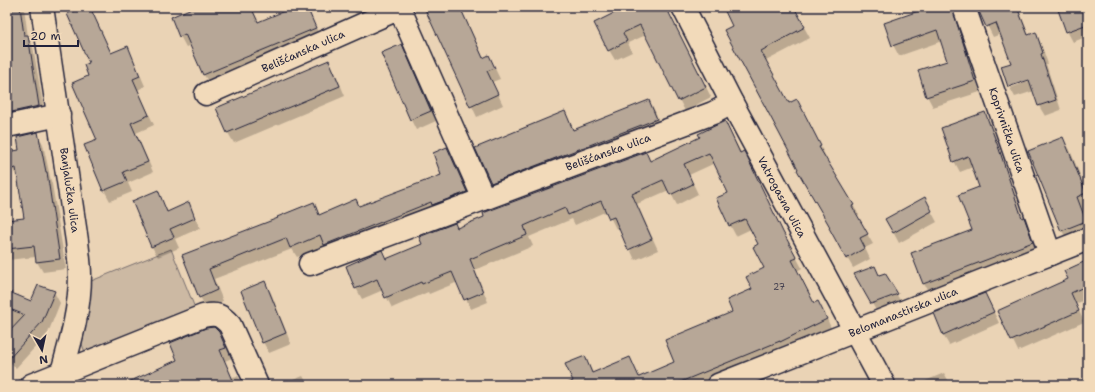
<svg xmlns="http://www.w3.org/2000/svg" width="1095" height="392" viewBox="0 0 1095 392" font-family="'Shantell Sans',sans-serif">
<rect width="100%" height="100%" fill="#ead3b5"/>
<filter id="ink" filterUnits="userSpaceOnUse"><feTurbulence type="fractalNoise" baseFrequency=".025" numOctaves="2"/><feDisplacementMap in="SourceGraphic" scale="8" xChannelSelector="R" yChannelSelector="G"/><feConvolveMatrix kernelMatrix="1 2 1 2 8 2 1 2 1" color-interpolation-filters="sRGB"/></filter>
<g filter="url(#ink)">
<polygon fill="#ccb9a3" stroke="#776e6f" points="171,249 195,308 86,355 79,336 81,317 91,281"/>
<g fill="#0003">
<polygon points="7,7 24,7 28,37 33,46 45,117 13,123 7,113"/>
<polygon points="84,7 89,7 112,54 127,47 133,58 145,86 138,90 154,125 136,133 153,172 128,183 132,192 110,201 104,190 90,77 91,63"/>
<polygon points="197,7 252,7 259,23 297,7 306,7 321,38 210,85 204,75 191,45 186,47 180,36"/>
<polygon points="352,7 381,7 359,20"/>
<polygon points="425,7 460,7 484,59 489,56 500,79 492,82 503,105 477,117"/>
<polygon points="617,7 666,7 711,97 685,111 646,35 628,43 632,52 615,60 609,50 619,11"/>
<polygon points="724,7 793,7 810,38 766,61 789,104 801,109 826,157 824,158 859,215 857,217 873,244 865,248 870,259 853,268 830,228 832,227 799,170"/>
<polygon points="925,7 964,7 957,15 958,22 980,92 933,107 927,96 948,61 942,41 899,56 893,45 926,10"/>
<polygon points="978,7 1018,7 1029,36 1036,34 1041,44 1048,64 1046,64 1061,110 1045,116 1039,106 1034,91 1015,97 1010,88 1034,79 1033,77 1009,86 1009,88 1002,67 1013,63 1001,34 993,37"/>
<polygon points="1058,7 1088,7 1088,36 1073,42 1067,31"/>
<polygon points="401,45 407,55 436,121 416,130 411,120"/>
<polygon points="329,62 335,72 345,96 234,143 228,133"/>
<polygon points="649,101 655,111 662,130 497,193 491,183 565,112 574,130"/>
<polygon points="985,113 991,124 1024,220 1029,229 1038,253 930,294 924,284 912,253 973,230 980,187 973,167 960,172 954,161"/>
<polygon points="725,122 802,268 797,271 814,304 824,312 832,330 786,351 704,385 575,385 585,357 593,373 629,358 639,378 676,363 733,312 753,289 765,269 759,245 751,229 736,236 730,225 729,193 715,163 689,175 698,194 677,205 669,190 637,204 658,250 635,260 620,227 616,229 607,211 575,225 572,219 529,237 533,246 475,270 488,302 471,309 458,282 429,294 428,292 392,308 383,290 362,299 356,288 382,252 387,260 457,229 651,162 701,137"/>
<polygon points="37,133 43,144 51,181 52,184 66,269 43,272 37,262 36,257 7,260 7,221 26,219 18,179 12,168 21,151"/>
<polygon points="1063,138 1070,150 1088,195 1088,235 1069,243 1062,231 1029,152"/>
<polygon points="447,149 453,159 472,202 331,255 325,246 297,257 292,249 214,279 223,301 206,307 200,297 183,256 279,218 313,203 320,216 356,201 360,207 443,175"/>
<polygon points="157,192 168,212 188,204 200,228 175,239 179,248 158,257 152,247"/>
<polygon points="924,198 937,222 899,243 886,219"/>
<polygon points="1088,261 1088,298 1076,304 1084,322 1018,351 999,312 1070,280"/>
<polygon points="884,274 903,305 878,314 856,275 879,276"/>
<polygon points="265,283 271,293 291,344 269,353 263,342"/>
<polygon points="54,292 60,303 48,333 16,368 7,359 7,300 32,302"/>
<polygon points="985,294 999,323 949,345 943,335 935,314"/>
<polygon points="219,333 232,358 225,361 232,377 238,376 243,385 124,385 179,361"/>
<polygon points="944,373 951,385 916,385"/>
<polygon points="303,376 308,385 284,385 283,384"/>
</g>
<g fill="#b7a797" stroke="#22223b">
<polygon points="7,7 20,7 24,35 28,35 39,106 7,113"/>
<polygon points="82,7 90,7 111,53 128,46 140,76 133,79 149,115 131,123 148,162 123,172 127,181 103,191 84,145 97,140 72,83 88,76 84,65 89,63 67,14"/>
<polygon points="194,7 251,7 258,22 294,7 307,7 316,28 203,75 185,34 179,37 171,17"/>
<polygon points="424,7 460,7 483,58 489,55 495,68 487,71 498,94 470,107"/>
<polygon points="626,7 666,7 706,87 678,101 640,25 623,33 627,41 608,51 594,23"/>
<polygon points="723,7 794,7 805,27 761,51 789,103 797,99 821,146 819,147 854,205 852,206 868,234 860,238 865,248 846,259 829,228 830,227 797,170 798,169 769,114 724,30 732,26"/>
<polygon points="930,7 952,7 975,81 926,97 918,70 947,61 937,30 892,46 884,23"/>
<polygon points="977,7 1017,7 1028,35 1036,32 1043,53 1041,54 1056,100 1038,106 1029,80 1008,87 1001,66 1011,63 996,23 986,27"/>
<polygon points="1057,7 1088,7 1088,24 1066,32"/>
<polygon points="402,44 431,111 410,120 381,53"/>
<polygon points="329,60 340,86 227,133 216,108"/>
<polygon points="649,100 657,119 491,183 475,148 565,111 573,130"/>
<polygon points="985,112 999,149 1022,218 1024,217 1033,242 923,284 911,253 972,230 958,195 979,187 968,156 953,162 941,128"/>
<polygon points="725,121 740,153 744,151 746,155 783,232 797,258 792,260 814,303 818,301 827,319 780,342 780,341 673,385 564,385 573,381 565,364 585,356 592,373 630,357 639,377 674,362 665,340 732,312 727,300 752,289 746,277 764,268 753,247 758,244 745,219 729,226 716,198 728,193 709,153 684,164 693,184 670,195 663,180 632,194 652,239 628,250 614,217 609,219 601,201 568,215 565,208 524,226 527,235 470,259 483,292 464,300 452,272 422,284 421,282 385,298 377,279 355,289 346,266 382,250 386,259 422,244 419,237 455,223 457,228 484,217 483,213 646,152 650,161 700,137 698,134"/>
<polygon points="38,132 46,172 47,172 60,259 36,262 34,246 7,249 7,220 24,218 16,168 11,169 8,152 19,150 17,137"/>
<polygon points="1063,137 1086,193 1077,197 1086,221 1061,231 1028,151"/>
<polygon points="447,147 467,192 432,205 431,202 324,245 320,235 290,248 286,238 209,269 217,290 199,298 182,255 278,218 277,217 314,202 319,215 356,199 359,206 441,175 433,153"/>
<polygon points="158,190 167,212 189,202 195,218 170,229 174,237 151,247 132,201"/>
<polygon points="925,197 932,211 893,233 885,219"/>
<polygon points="1088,260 1088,285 1071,293 1079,311 1011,341 997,311 1068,279 1064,271"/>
<polygon points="875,266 879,275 885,273 898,294 871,304 854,274"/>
<polygon points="265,281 286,333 262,343 241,291"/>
<polygon points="38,285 55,291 42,322 7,361 7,334 25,315 7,308 7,291 31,301"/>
<polygon points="985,293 994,312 943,335 934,313"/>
<polygon points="214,327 219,332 226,348 220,350 235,385 122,385 177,360 170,343 206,328"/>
</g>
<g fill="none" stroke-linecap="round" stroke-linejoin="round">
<g stroke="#22223b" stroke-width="25">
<g id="minor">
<path d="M42,7L77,241C78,252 80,264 80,275C80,309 71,340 62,372"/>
<polyline points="399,7 484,199"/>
<polyline points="683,7 732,103 884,385"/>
<polyline points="964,7 1050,254"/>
<polyline points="206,94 400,8"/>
<polyline points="7,126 59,115"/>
<polyline points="310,264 713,113 732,103"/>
<path d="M31,385L203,316C217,313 221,315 230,325L257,385"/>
<polyline points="718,385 1088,239"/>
</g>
</g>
<use href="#minor" stroke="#f2daba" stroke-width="22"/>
</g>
</g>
<g text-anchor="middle" stroke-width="3.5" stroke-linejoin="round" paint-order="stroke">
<g font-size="9" fill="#474352">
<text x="779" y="290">27</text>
</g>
<g font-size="11" fill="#22223b" stroke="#f2daba">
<text transform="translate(303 51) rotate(-24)" y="4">Belišćanska ulica</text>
<text transform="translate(1007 130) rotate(71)" y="4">Koprivnička ulica</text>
<text transform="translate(608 152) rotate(-20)" y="4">Belišćanska ulica</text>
<text transform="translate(70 190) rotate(82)" y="4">Banjalučka ulica</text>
<text transform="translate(782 197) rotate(62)" y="4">Vatrogasna ulica</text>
<text transform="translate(903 312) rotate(-22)" y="4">Belomanastirska ulica</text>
</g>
</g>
<rect width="1095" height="392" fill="none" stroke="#f2daba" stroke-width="24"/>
<rect x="12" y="12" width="1071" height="368" fill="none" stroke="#22223b" stroke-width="1.5" filter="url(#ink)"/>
<g transform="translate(42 350) rotate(171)" stroke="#f2daba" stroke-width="3" paint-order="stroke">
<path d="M0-3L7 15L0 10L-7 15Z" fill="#22223b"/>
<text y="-6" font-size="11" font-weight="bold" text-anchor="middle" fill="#22223b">N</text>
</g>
<path d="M24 40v6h54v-6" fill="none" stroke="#22223b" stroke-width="2"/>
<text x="30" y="40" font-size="12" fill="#22223b" stroke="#f2daba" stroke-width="3" paint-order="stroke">20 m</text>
</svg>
